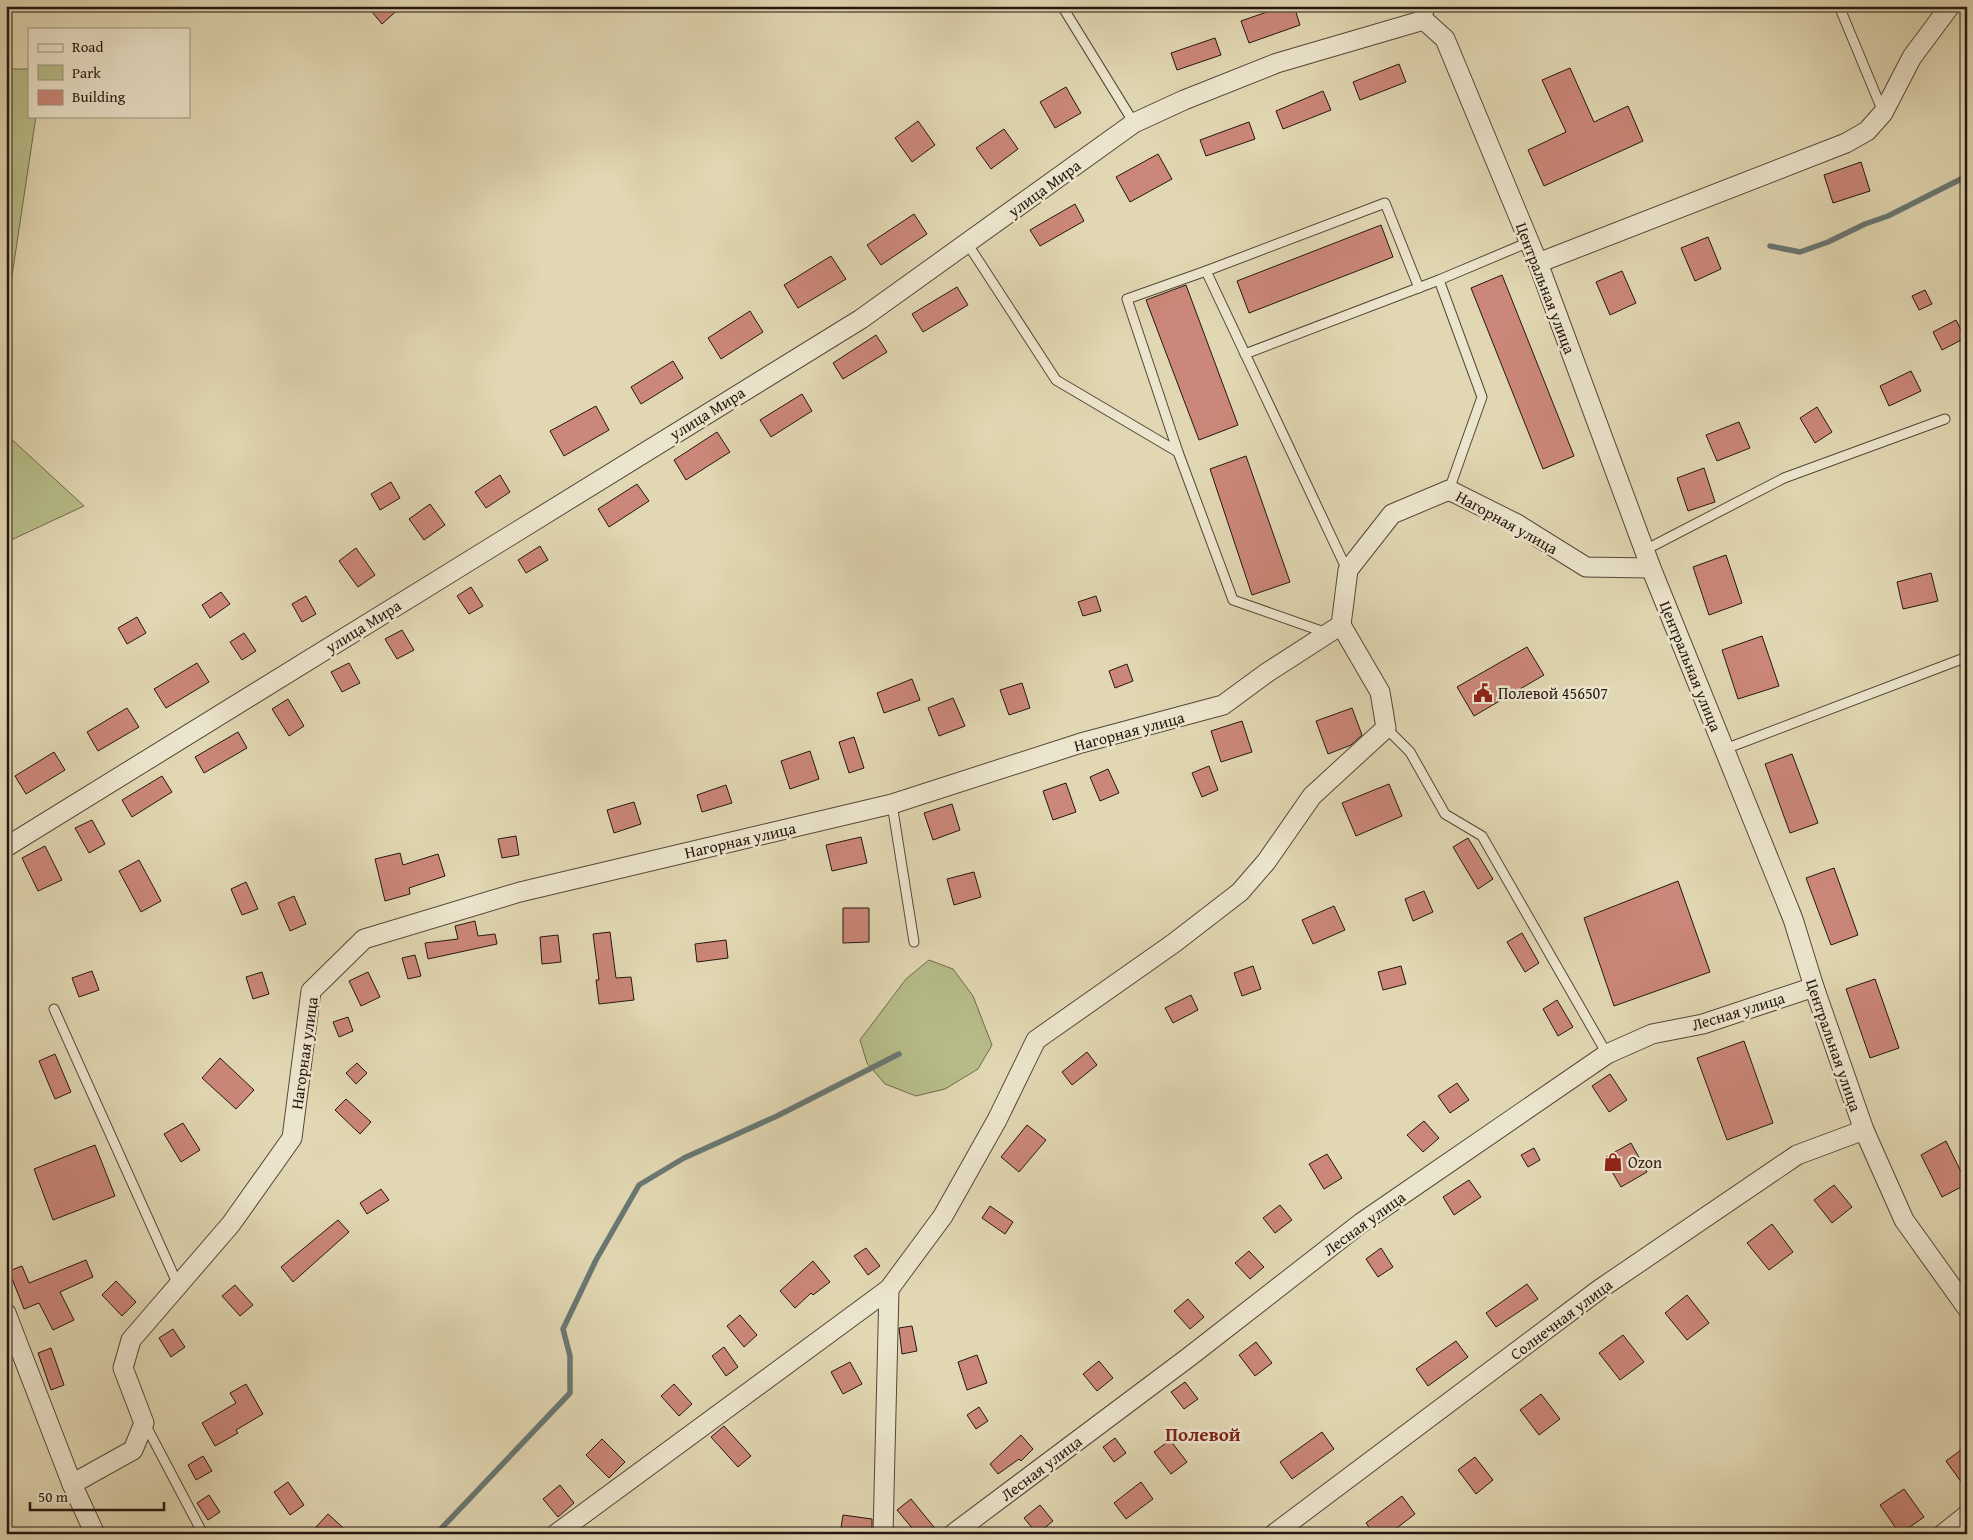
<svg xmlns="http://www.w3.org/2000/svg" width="1973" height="1540" viewBox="0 0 1973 1540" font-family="'Gentium Book Plus',serif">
<rect width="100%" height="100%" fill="#e1d7b2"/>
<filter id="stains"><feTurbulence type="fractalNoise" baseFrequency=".004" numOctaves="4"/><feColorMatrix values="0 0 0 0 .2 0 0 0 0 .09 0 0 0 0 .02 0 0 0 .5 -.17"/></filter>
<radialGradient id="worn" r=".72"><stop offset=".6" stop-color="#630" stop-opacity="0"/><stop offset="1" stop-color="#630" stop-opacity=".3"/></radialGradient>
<g fill="#b7bd89" stroke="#6e6a4c">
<polygon points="6,69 29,69 29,116 36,116 6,316"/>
<polygon points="6,385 7,435 84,506 11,540 6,537"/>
<polygon points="929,960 953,969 973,996 992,1045 978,1069 945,1089 916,1096 885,1084 867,1063 860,1040 906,979"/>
</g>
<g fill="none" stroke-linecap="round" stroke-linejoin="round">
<g stroke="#697873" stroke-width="5.5">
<polyline points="1770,246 1800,252 1828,242 1865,224 1888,216 1967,176"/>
<polyline points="436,1534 570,1393 570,1356 563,1329 596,1260 639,1185 684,1158 777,1116 899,1054"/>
</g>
</g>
<g fill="#cb8779" stroke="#251710">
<polygon points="367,6 402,6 382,24"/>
<polygon points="1284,6 1294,6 1300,25 1249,43 1241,21"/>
<polygon points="1215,38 1221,55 1177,70 1171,53"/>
<polygon points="1399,64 1406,82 1360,100 1353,82"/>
<polygon points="1570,68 1594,122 1628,106 1643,141 1544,186 1528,150 1566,132 1542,80"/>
<polygon points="1066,87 1081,113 1055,128 1040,102"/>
<polygon points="1323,91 1331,110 1283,129 1276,111"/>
<polygon points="918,121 935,145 912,162 895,138"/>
<polygon points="1249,122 1255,139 1206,156 1200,140"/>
<polygon points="1004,129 1018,149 991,169 976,148"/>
<polygon points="1158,154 1172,179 1130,202 1116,177"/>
<polygon points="1861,162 1870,191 1833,203 1824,175"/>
<polygon points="1075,204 1084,221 1040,246 1030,230"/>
<polygon points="914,214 927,234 881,265 867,245"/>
<polygon points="1381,225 1393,257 1249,313 1237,281"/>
<polygon points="1708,237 1721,269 1695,281 1681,248"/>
<polygon points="831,256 846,279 798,308 784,285"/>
<polygon points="1622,271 1636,303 1610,315 1596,282"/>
<polygon points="1502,275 1574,456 1543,469 1471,288"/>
<polygon points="1186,285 1238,425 1199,440 1146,300"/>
<polygon points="957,287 968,305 923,332 912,314"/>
<polygon points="1925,290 1932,304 1919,310 1912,296"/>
<polygon points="750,311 763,332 721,359 708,338"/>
<polygon points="1956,320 1965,338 1942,350 1933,332"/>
<polygon points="876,335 887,352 843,379 833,363"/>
<polygon points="673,361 683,378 641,404 631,387"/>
<polygon points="1911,371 1921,391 1889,406 1880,386"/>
<polygon points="802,394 812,411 771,437 760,420"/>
<polygon points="596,406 609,430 564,456 550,431"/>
<polygon points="1817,407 1832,432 1815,443 1800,418"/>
<polygon points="1739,422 1750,448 1717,461 1706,435"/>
<polygon points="717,432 730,452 686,480 674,460"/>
<polygon points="1246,456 1290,582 1252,595 1210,469"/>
<polygon points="1704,468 1715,502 1688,511 1677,478"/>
<polygon points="500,475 510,492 486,508 475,492"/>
<polygon points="391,482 400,498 380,510 371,494"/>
<polygon points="637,484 649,501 609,527 598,509"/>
<polygon points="430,504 445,525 424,540 409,519"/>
<polygon points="540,546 548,560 526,573 518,560"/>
<polygon points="356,548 375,575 358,587 339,561"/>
<polygon points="1726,555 1742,603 1709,615 1693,567"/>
<polygon points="1931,573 1938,601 1903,609 1897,582"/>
<polygon points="471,587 483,606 469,614 457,596"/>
<polygon points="221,592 230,604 210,618 202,605"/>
<polygon points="306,596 316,614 302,622 292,604"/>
<polygon points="1096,596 1101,611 1083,616 1078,602"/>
<polygon points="137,617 146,633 127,644 118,628"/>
<polygon points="402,630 414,650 397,659 385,639"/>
<polygon points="244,633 256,651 242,660 230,642"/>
<polygon points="1762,636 1779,686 1738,699 1722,650"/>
<polygon points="1527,647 1544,675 1474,716 1457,687"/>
<polygon points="197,663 209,682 166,708 154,689"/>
<polygon points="349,663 360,683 342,692 331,672"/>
<polygon points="1127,664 1133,681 1115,688 1109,671"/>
<polygon points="912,679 920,700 884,713 877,693"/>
<polygon points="1022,683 1030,708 1009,715 1000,690"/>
<polygon points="953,698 965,726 939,736 928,708"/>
<polygon points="288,699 304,726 289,736 272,709"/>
<polygon points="127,708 139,727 98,751 87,732"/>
<polygon points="1352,708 1362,735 1351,745 1328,754 1316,721"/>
<polygon points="1242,721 1252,752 1221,762 1211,731"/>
<polygon points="238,732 247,748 204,773 195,757"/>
<polygon points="854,737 864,768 849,773 839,742"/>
<polygon points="810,751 819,779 790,789 781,761"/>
<polygon points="54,752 65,770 26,794 15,776"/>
<polygon points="1792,754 1818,823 1790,833 1765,764"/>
<polygon points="1209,766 1218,790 1202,797 1192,773"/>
<polygon points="1108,769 1119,793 1100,801 1090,777"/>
<polygon points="162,776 172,792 132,817 122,800"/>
<polygon points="1066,783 1076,812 1053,820 1043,791"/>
<polygon points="1389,784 1402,816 1356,836 1342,803"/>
<polygon points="726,785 732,803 702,812 697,795"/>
<polygon points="634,802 641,824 614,833 607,810"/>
<polygon points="952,804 960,830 933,840 924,813"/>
<polygon points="92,820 105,844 89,853 75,828"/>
<polygon points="516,836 519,855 502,858 498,839"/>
<polygon points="861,837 867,863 832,871 826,845"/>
<polygon points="1468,838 1493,879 1478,889 1453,847"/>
<polygon points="45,846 62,880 38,891 22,858"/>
<polygon points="400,853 403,865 438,854 445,876 409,888 410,894 385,901 375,859"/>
<polygon points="139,860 161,901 141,912 119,871"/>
<polygon points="1834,868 1858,935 1831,945 1806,878"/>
<polygon points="974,872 981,897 954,905 947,879"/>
<polygon points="1678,881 1710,972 1614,1006 1584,918"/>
<polygon points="246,882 258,909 242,915 231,889"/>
<polygon points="1424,891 1433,912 1413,921 1405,899"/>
<polygon points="294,896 306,924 290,931 278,903"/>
<polygon points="1334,906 1345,930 1313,944 1302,920"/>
<polygon points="843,908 869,908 869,942 843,943"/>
<polygon points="475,921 478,936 495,934 497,944 428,959 425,943 458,939 455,926"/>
<polygon points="610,932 616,978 631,977 634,1000 599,1004 596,980 599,980 593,934"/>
<polygon points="1522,933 1539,963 1525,972 1507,942"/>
<polygon points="558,935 561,962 542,964 540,937"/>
<polygon points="726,940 728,958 697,962 695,944"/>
<polygon points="415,955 421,976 408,979 402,958"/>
<polygon points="1253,966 1261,989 1242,996 1234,973"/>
<polygon points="1401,966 1406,984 1383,990 1378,972"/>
<polygon points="92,971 99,990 79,997 72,978"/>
<polygon points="262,972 269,994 253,999 246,977"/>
<polygon points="368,972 380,997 361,1006 349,981"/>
<polygon points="1875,979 1899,1048 1870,1058 1846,989"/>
<polygon points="1191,995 1198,1010 1173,1023 1165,1008"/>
<polygon points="1557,1000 1573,1027 1558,1036 1543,1009"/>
<polygon points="348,1017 353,1031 339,1037 333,1022"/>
<polygon points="1744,1041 1773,1123 1727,1140 1697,1058"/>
<polygon points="1087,1052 1097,1065 1072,1085 1062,1072"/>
<polygon points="55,1054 71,1092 55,1099 39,1061"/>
<polygon points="220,1058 254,1090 236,1109 202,1078"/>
<polygon points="357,1063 367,1073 356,1084 346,1073"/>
<polygon points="1610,1074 1627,1100 1609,1112 1592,1086"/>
<polygon points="1457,1083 1469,1100 1450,1113 1438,1096"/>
<polygon points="346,1099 371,1122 360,1134 335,1110"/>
<polygon points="1424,1121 1439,1138 1423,1152 1407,1135"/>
<polygon points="183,1123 200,1150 181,1162 164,1134"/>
<polygon points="1027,1125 1046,1140 1019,1172 1001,1157"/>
<polygon points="1946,1141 1967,1184 1942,1197 1921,1155"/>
<polygon points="1631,1143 1647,1172 1621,1187 1604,1158"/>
<polygon points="95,1145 115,1196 53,1220 34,1169"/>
<polygon points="1534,1148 1540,1160 1528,1167 1521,1155"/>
<polygon points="1327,1154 1342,1178 1324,1189 1309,1164"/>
<polygon points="1469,1180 1481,1197 1454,1215 1443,1197"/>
<polygon points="1834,1185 1852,1207 1832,1223 1814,1200"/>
<polygon points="381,1189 389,1200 367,1214 360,1203"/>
<polygon points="1280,1205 1292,1220 1275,1233 1263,1218"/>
<polygon points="990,1206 1013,1222 1005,1234 982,1218"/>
<polygon points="338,1220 349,1232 293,1282 281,1267"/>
<polygon points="1772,1224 1793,1252 1769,1270 1747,1243"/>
<polygon points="866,1248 880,1266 868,1275 854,1256"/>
<polygon points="1381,1248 1393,1267 1378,1277 1366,1259"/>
<polygon points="1249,1251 1264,1267 1250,1279 1235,1263"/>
<polygon points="86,1260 93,1277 60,1292 74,1320 53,1330 39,1303 24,1309 9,1271 22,1266 29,1283"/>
<polygon points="813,1261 830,1282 813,1295 811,1293 795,1308 780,1291"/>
<polygon points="116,1281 136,1302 122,1316 102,1295"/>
<polygon points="1527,1284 1538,1299 1496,1327 1486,1313"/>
<polygon points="235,1285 253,1305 240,1316 222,1296"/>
<polygon points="1687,1295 1709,1323 1687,1340 1665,1313"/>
<polygon points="1188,1299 1204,1317 1190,1329 1174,1311"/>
<polygon points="740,1315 757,1335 744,1347 727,1326"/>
<polygon points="912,1326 917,1351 902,1354 899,1328"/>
<polygon points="173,1329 185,1347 171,1357 159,1338"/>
<polygon points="1623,1335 1644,1362 1620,1380 1599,1353"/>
<polygon points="1456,1341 1468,1357 1428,1386 1416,1369"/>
<polygon points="1256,1342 1272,1363 1255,1376 1239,1355"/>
<polygon points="724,1347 738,1367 726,1376 712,1356"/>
<polygon points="51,1348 64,1385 51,1390 38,1353"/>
<polygon points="977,1355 987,1383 967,1390 958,1362"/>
<polygon points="1099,1361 1113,1378 1097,1391 1083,1374"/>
<polygon points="850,1362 862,1384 843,1394 831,1372"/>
<polygon points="1185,1382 1198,1399 1184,1409 1171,1392"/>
<polygon points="246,1384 263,1414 236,1430 238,1433 215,1446 202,1423 236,1403 230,1393"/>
<polygon points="674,1384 692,1404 679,1416 661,1396"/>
<polygon points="1541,1394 1560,1419 1539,1435 1520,1410"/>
<polygon points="979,1407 988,1421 976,1429 967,1415"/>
<polygon points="724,1426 751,1456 738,1467 711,1437"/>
<polygon points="1322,1432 1334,1449 1292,1479 1280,1462"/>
<polygon points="1021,1435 1033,1449 1021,1461 1019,1459 998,1474 990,1464"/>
<polygon points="1115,1438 1126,1453 1114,1462 1103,1447"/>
<polygon points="602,1439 625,1462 609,1478 586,1455"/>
<polygon points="1170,1440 1187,1462 1171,1474 1154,1452"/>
<polygon points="1961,1450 1967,1458 1967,1490 1946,1461"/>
<polygon points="203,1456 212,1471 196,1480 188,1465"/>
<polygon points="1475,1457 1493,1480 1476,1494 1458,1470"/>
<polygon points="288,1482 304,1505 290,1515 274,1492"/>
<polygon points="1141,1482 1153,1499 1126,1519 1114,1503"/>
<polygon points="560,1485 574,1503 558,1517 543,1499"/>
<polygon points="1904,1489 1924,1517 1900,1534 1880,1505"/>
<polygon points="209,1495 220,1512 208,1520 197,1503"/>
<polygon points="1402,1496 1415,1514 1389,1534 1374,1534 1366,1523"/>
<polygon points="911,1499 934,1527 926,1534 917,1534 897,1510"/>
<polygon points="1040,1505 1053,1521 1037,1534 1024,1518"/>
<polygon points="328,1514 350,1534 324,1534 316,1527"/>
<polygon points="843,1515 872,1519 872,1534 840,1534"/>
</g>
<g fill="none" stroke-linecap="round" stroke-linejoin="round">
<g stroke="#544738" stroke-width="11">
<g id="lane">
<polyline points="1062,6 1134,123"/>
<polyline points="1839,6 1883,112"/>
<polyline points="1424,20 1432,6"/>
<polyline points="967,243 1056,380 1178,452"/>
<polyline points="1206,271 1385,203 1419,288"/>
<polyline points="1439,280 1482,397 1449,490"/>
<polyline points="1245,354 1439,280 1529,242"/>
<polyline points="1645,550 1784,478 1945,419"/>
<polyline points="1327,633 1233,600 1178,452 1127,299 1206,271 1347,570"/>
<polyline points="1386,728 1410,752 1445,814 1482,836 1607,1054"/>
<polyline points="1725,749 1967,657"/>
<polyline points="892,804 914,942"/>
<polyline points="54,1009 178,1285"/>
<polyline points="145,1424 203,1534"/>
</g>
</g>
<g stroke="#544738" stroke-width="21">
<g id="street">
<polyline points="1538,263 1846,143 1867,131 1883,113 1912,57 1950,6"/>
<polyline points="6,847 861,319 1134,123 1184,100 1277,63 1424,20 1445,39 1538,263 1651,568 1793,919 1814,987 1864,1130 1904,1220 1967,1308"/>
<polyline points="6,1313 72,1484 95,1534"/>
<polyline points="72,1484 133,1450 144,1423 123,1368 131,1340 231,1224 292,1138 311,991 364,939 520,892 892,804 1081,743 1223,705 1268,672 1341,625 1348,570 1392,514 1449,490 1517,524 1586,567 1651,568"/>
<polyline points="556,1534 889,1289 943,1216 997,1120 1036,1040 1174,943 1240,892 1266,862 1312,796 1386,728 1380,692 1341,625"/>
<polyline points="883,1534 889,1289"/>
<polyline points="953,1534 1189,1357 1361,1223 1607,1054 1652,1034 1703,1024 1814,987"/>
<polyline points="1274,1534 1600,1289 1797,1155 1864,1130"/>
<polyline points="1943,1534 1967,1515"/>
</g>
</g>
<use href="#lane" stroke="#ece5cd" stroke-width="9"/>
<use href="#street" stroke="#ece5cd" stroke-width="19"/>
</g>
<defs>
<g id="civic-bare" transform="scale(1.5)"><path d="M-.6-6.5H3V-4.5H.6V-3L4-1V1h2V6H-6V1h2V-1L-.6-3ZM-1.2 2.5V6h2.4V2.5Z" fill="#8f2418" stroke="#ece5cd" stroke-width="2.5" paint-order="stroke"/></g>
<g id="shop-bare" transform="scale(1.5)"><path d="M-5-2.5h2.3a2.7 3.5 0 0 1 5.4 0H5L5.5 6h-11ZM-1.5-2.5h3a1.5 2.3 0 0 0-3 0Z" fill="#8f2418" stroke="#ece5cd" stroke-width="2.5" paint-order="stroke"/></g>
</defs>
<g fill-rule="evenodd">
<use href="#civic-bare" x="1483" y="693"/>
<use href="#shop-bare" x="1613" y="1162"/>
</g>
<g text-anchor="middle" stroke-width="5" stroke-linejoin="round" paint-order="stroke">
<g font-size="16" fill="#251710" stroke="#ece5cd">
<text transform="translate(1044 188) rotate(-36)" y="6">улица Мира</text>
<text transform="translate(1546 288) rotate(69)" y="6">Центральная улица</text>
<text transform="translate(707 413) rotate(-32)" y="6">улица Мира</text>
<text transform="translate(1507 522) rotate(29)" y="6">Нагорная улица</text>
<text transform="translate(363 626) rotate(-32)" y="6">улица Мира</text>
<text transform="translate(1691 666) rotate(68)" y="6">Центральная улица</text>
<text transform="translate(1129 731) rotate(-15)" y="6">Нагорная улица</text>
<text transform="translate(740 840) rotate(-13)" y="6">Нагорная улица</text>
<text transform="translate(1738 1011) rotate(-17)" y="6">Лесная улица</text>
<text transform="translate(1834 1045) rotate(71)" y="6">Центральная улица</text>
<text transform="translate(304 1053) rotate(-82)" y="6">Нагорная улица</text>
<text transform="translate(1364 1223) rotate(-36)" y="6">Лесная улица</text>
<text transform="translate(1561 1319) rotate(-37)" y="6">Солнечная улица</text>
<text transform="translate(1041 1468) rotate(-37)" y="6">Лесная улица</text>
</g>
<g font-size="16" fill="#251710" stroke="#ece5cd" text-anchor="start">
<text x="1498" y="699">Полевой 456507</text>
<text x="1628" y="1168">Ozon</text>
</g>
<g font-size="19" font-weight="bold" fill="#7a1f14" stroke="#ece5cd">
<text x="1203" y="1441">Полевой</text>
</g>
</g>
<rect width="1973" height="1540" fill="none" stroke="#e1d7b2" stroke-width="25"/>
<rect x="8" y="8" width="1958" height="1525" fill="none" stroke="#251710" stroke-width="2.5"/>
<rect x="12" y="12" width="1948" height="1515" fill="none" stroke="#251710"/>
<rect x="28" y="28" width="162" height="90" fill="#ece5cd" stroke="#9c9381"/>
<rect x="38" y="44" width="25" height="8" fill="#ece5cd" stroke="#9c9381"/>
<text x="72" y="52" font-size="15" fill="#251710">Road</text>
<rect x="38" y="65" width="25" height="15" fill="#b7bd89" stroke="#9c9381"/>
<text x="72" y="78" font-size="15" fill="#251710">Park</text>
<rect x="38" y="90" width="25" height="15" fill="#cb8779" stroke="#9c9381"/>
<text x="72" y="102" font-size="15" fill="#251710">Building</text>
<path d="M30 1502v8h134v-8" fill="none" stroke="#251710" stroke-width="2.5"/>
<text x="38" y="1502" font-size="15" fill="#251710" stroke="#ece5cd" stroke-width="4" paint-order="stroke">50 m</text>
<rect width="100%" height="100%" filter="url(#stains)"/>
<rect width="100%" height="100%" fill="url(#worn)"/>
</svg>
